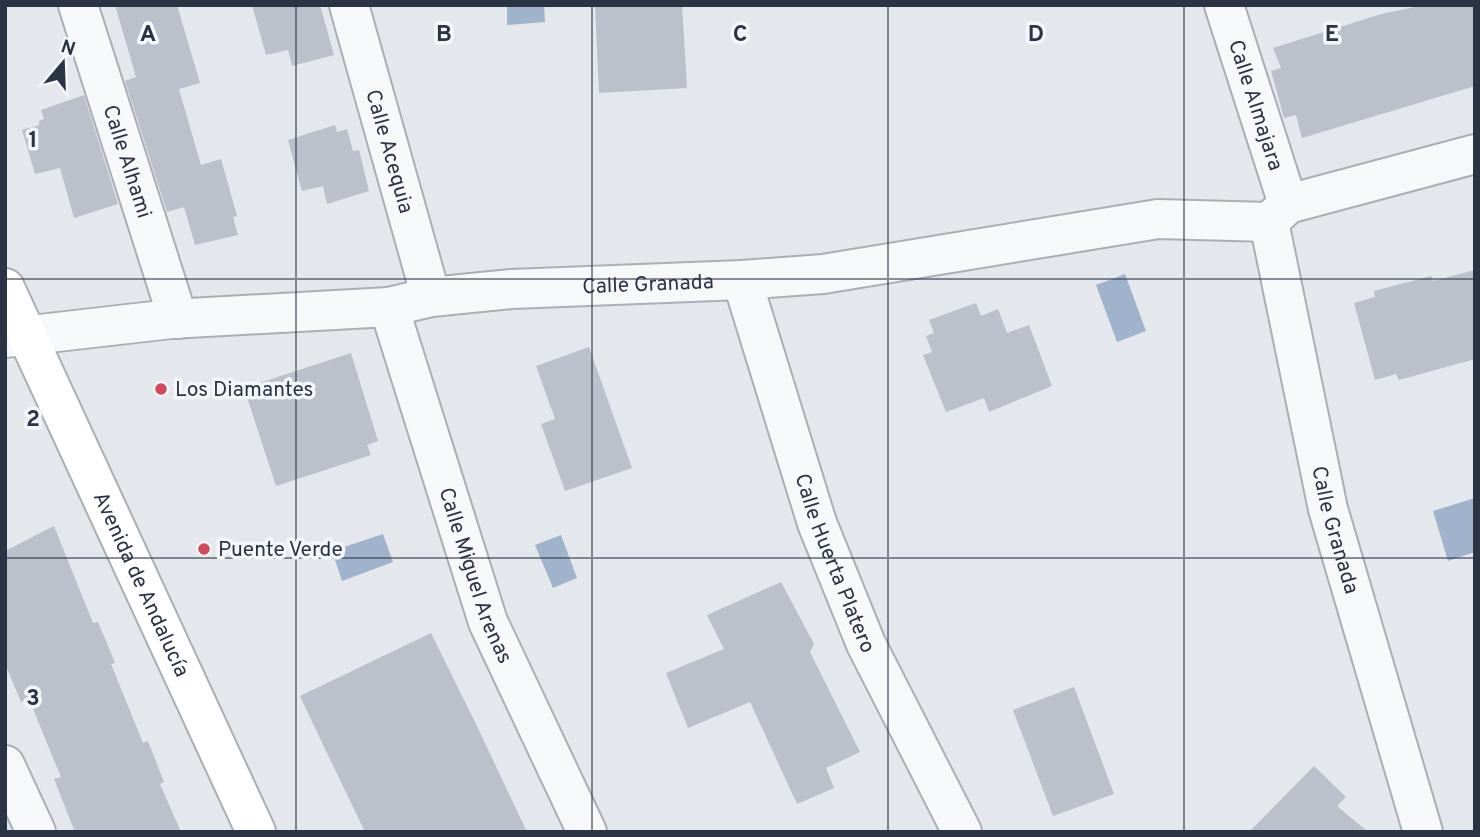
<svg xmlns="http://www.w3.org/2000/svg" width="1480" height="837" viewBox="0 0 1480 837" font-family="Overpass,sans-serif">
<rect width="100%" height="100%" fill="#e4e7ec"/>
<g fill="#9fb4cc">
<polygon points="507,5 544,5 545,22 507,25"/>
<polygon points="1125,274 1146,331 1117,342 1096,285"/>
<polygon points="1475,498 1475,552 1448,561 1433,511"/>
<polygon points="383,534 393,562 342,581 332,551"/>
<polygon points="561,535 577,578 553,588 535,545"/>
</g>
<g fill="#bbc0ca">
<polygon points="115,5 177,5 200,83 179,89 201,165 221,159 237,216 233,217 238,235 195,245 184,207 167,212 125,81 136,77"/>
<polygon points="252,5 320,5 334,55 292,66 288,50 266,55"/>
<polygon points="595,5 682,5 687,88 599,93"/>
<polygon points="1425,5 1475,5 1475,86 1302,138 1296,115 1284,118 1271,71 1281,68 1273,48 1381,14"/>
<polygon points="84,95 118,204 74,218 60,168 35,174 22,130 39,125 39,121 44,119 41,110"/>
<polygon points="335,125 337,132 347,129 353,151 359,150 369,191 327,204 323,186 302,191 288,140"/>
<polygon points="1475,270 1475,359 1399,380 1396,374 1375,380 1354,303 1375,297 1374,291 1431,276 1433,281"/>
<polygon points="976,303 981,316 998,309 1007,333 1029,325 1052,386 989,412 984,398 946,412 923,355 932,352 926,336 934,333 929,320"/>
<polygon points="589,347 632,468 565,491 541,424 555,419 536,366"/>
<polygon points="351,353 378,441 367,445 371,455 276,486 244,388"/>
<polygon points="54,526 93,623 98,622 106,641 115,663 111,664 143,743 148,741 164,782 160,784 181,832 75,832 54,779 61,777 44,736 29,699 21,702 5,664 5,551"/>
<polygon points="781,582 814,644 810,652 860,752 826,768 834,788 797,804 750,702 688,728 666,673 724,649 707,615"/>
<polygon points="431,633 476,724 527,832 365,832 315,728 300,696"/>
<polygon points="1074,687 1114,794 1053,816 1013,710"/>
<polygon points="1314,766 1346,797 1337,806 1368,832 1249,832"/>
</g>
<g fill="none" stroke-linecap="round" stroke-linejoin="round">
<g stroke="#a9aeb7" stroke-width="42">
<g id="street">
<path id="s1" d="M78,5L178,319"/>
<path id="s2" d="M349,5L431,297"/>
<path id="s3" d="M1224,5L1288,204"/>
<path id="s4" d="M1269,222L1328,509L1423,832"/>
<path id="s5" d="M742,280L817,523L866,644L962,832"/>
<path id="s6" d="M389,307L488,622L587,832"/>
<path id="s7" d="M5,338L171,319L389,307L431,297L512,289L742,280L823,274L1158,219L1269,222L1288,204L1475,154"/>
<polyline points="5,765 36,832"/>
</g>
</g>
<g stroke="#a9aeb7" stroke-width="42">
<g id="secondary">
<path id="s8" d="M5,288L256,832"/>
</g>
</g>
<use href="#street" stroke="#f7f8fa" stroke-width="38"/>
<use href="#secondary" stroke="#fff" stroke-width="38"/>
</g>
<path fill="none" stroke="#2b3445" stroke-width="2" stroke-opacity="0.55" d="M296,5V832M592,5V832M888,5V832M1184,5V832M5,279H1475M5,558H1475"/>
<g fill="#d1495b" stroke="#f4f6f9" stroke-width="2.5">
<circle cx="161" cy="389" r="7"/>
<circle cx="204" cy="549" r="7"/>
</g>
<g text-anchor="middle" stroke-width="7" stroke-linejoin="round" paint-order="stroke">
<g font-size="21" fill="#2b3445" stroke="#f4f6f9">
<text dy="7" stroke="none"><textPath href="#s3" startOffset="105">Calle Almajara</textPath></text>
<text dy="7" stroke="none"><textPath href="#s2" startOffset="152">Calle Acequia</textPath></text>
<text dy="7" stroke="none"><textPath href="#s1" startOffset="164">Calle Alhami</textPath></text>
<text dy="7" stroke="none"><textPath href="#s7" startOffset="646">Calle Granada</textPath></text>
<text dy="7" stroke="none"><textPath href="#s4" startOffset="315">Calle Granada</textPath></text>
<text dy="7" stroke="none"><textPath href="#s5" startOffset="298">Calle Huerta Platero</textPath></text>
<text dy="7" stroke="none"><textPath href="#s6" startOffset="282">Calle Miguel Arenas</textPath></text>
<text dy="7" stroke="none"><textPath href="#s8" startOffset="326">Avenida de Andalucía</textPath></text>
</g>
<g font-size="21" fill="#2b3445" stroke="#f4f6f9" text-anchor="start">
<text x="175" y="396">Los Diamantes</text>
<text x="218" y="556">Puente Verde</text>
</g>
</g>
<g font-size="23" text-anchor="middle" font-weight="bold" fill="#2b3445" stroke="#f4f6f9" stroke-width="7" stroke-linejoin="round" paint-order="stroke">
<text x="148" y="41">A</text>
<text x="444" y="41">B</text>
<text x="740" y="41">C</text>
<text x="1036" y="41">D</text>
<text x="1332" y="41">E</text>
<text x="33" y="147">1</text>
<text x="33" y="426">2</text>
<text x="33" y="705">3</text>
</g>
<rect width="1480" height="837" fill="none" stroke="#2b3445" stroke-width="14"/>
<g transform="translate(63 63) rotate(19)" stroke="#f4f6f9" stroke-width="5" paint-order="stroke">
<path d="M0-5L12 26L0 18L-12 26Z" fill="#2b3445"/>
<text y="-10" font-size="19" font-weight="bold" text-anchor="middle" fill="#2b3445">N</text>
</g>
</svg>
